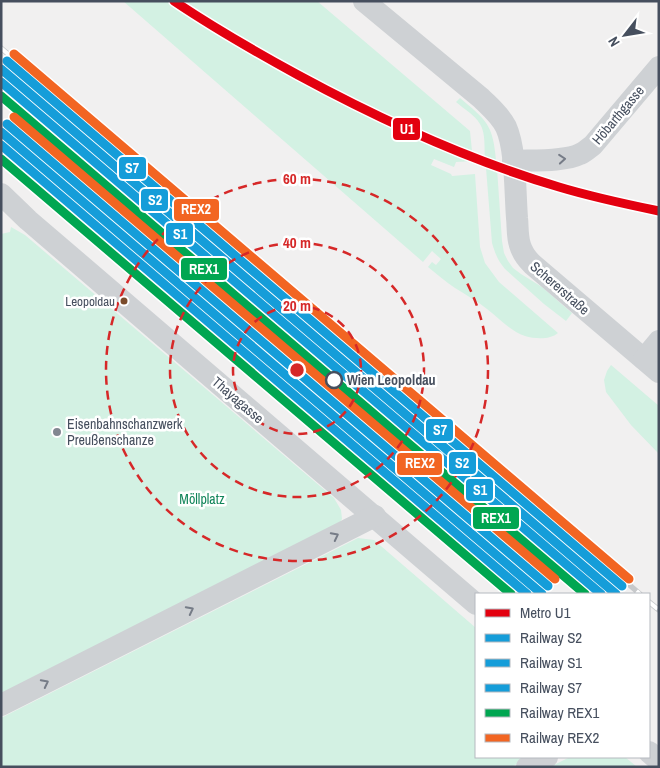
<svg xmlns="http://www.w3.org/2000/svg" width="660" height="768" viewBox="0 0 660 768" font-family="'Archivo Narrow',sans-serif">
<rect width="100%" height="100%" fill="#f1f0f0"/>
<g fill="#d3f1e3">
<path d="M123,1H317L470,131L473,161L456,162L454,167L434,159L431,165L451,174L452,176L475,174L480,247L485,263L499,282L558,333C550,340 535,339 525,336C510,331 500,319 487,309C477,301 466,295 455,288C446,282 437,274 428,267L432,262L436,265L441,259L432,251L423,262Z"/>
<path d="M460,98C486,120 493,124 496,160H485C484,149 486,133 480,124C475,115 464,109 456,102Z"/>
<path d="M486,168H497L502,241L504,253L508,261L513,268L521,274L542,287L572,313L566,321L544,304L505,269C498,261 495,253 492,243Z"/>
<polygon points="11,227 25,235 334,498 341,510 342,519 337,527 1,695 1,234 10,232"/>
<polygon points="611,365 659,406 659,454 631,425 606,392 604,380 607,371"/>
<polygon points="358,538 374,540 476,628 476,757 531,757 511,767 1,767 1,718"/>
<polygon points="570,757 625,757 637,767 550,767"/>
</g>
<g fill="none" stroke-linecap="round" stroke-linejoin="round">
<g stroke="#ced1d4" stroke-width="22">
<path d="M364,1L481,98C490,107 500,115 506,127C516,149 515,193 517,218C518,227 517,236 520,245C522,252 526,258 532,264L659,372"/>
<path d="M513,161C531,160 564,162 580,154C585,152 589,148 593,145L659,67"/>
<polyline points="1,194 28,220 476,604"/>
<polyline points="644,359 659,341"/>
<polyline points="1,705 375,516"/>
<polyline points="649,752 659,761"/>
<polyline points="527,767 547,757"/>
</g>
<g stroke="#c7c9cb" stroke-width="5.5">
<g id="rail">
<polyline points="1,48 640,594"/>
<polyline points="649,602 659,610"/>
</g>
</g>
<use href="#rail" stroke="#fff" stroke-width="4" stroke-dasharray="11" stroke-linecap="butt"/>
<g stroke="#fff" stroke-width="12">
<g id="rail-1">
<polyline points="1,69 616,594"/>
<polyline points="1,132 542,594"/>
</g>
</g>
<g stroke="#fff" stroke-width="12">
<g id="rail-2">
<polyline points="1,82 601,594"/>
<polyline points="1,145 527,594"/>
</g>
</g>
<g stroke="#fff" stroke-width="12">
<g id="rail-3">
<polyline points="7,61 622,586"/>
<polyline points="7,124 548,586"/>
</g>
</g>
<g stroke="#fff" stroke-width="12">
<g id="rail-4">
<polyline points="1,96 585,594"/>
<polyline points="1,159 511,594"/>
</g>
</g>
<g stroke="#fff" stroke-width="12">
<g id="rail-5">
<polyline points="14,54 629,579"/>
<polyline points="14,117 555,579"/>
</g>
</g>
<use href="#rail-1" stroke="#159dd9" stroke-width="9"/>
<use href="#rail-2" stroke="#159dd9" stroke-width="9"/>
<use href="#rail-3" stroke="#159dd9" stroke-width="9"/>
<use href="#rail-4" stroke="#00a651" stroke-width="9"/>
<use href="#rail-5" stroke="#f26522" stroke-width="9"/>
<g stroke="#fff" stroke-width="12">
<path id="metro-1" d="M174,1C214,28 256,52 298,75C381,120 468,160 559,187C592,197 625,204 659,211"/>
</g>
<use href="#metro-1" stroke="#e3000f" stroke-width="9"/>
</g>
<defs><path id="oneway-chevron" d="M-2-3.5L2.5 0L-2 3.5" fill="none" stroke-width="1.6" stroke-linecap="round" stroke-linejoin="round" transform="scale(1.25)"/></defs>
<g stroke="#767c87">
<use href="#oneway-chevron" transform="translate(562 159) rotate(-5)"/>
<use href="#oneway-chevron" transform="translate(335 536) rotate(-27)"/>
<use href="#oneway-chevron" transform="translate(190 610) rotate(-27)"/>
<use href="#oneway-chevron" transform="translate(45 683) rotate(-27)"/>
</g>
<g fill="none" stroke="#d62828" stroke-width="2.5" stroke-dasharray="9 6">
<circle cx="297" cy="370" r="64"/>
<circle cx="297" cy="370" r="127"/>
<circle cx="297" cy="370" r="191"/>
</g>
<circle fill="#7a4b2a" stroke="#fff" stroke-width="2" cx="124" cy="301" r="4.5"/>
<circle fill="#fff" stroke="#464f5e" stroke-width="2.5" cx="334" cy="380" r="8"/>
<circle fill="#828791" stroke="#fff" stroke-width="2" cx="57" cy="432" r="5"/>
<g text-anchor="middle" stroke-width="5" stroke-linejoin="round" paint-order="stroke">
<g font-size="13" fill="#464f5e" stroke="#fff" text-anchor="end">
<text x="115" y="306">Leopoldau</text>
</g>
<g font-size="14" fill="#464f5e" stroke="#fff">
<text transform="translate(618 115) rotate(-50)" y="5">Höbarthgasse</text>
<text transform="translate(560 288) rotate(41)" y="5">Schererstraße</text>
<text transform="translate(238 400) rotate(41)" y="5">Thayagasse</text>
</g>
<g font-size="14" font-weight="bold" fill="#464f5e" stroke="#fff" text-anchor="start">
<text x="347" y="385">Wien Leopoldau</text>
</g>
<g font-size="14" fill="#464f5e" stroke="#fff" text-anchor="start">
<text x="67" y="429">Eisenbahnschanzwerk<tspan x="67" dy="16">Preußenschanze</tspan></text>
</g>
<g font-size="14" fill="#11855a" stroke="#fff">
<text x="202" y="504">Möllplatz</text>
</g>
</g>
<circle cx="297" cy="370" r="8" fill="#d62828" stroke="#fff" stroke-width="2.5"/>
<g font-size="15" text-anchor="middle" font-weight="bold" fill="#d62828" stroke="#fff" stroke-width="5" stroke-linejoin="round" paint-order="stroke">
<text x="297" y="184">60 m</text>
<text x="297" y="248">40 m</text>
<text x="297" y="311">20 m</text>
</g>
<g stroke="#fff" stroke-width="2">
<rect x="392" y="117" width="29" height="24" rx="5" fill="#e3000f"/>
<rect x="118" y="156" width="29" height="24" rx="5" fill="#159dd9"/>
<rect x="140" y="188" width="29" height="24" rx="5" fill="#159dd9"/>
<rect x="173" y="198" width="47" height="24" rx="5" fill="#f26522"/>
<rect x="165" y="222" width="29" height="24" rx="5" fill="#159dd9"/>
<rect x="180" y="257" width="48" height="24" rx="5" fill="#00a651"/>
<rect x="425" y="418" width="29" height="24" rx="5" fill="#159dd9"/>
<rect x="448" y="451" width="29" height="24" rx="5" fill="#159dd9"/>
<rect x="396" y="452" width="47" height="24" rx="5" fill="#f26522"/>
<rect x="465" y="478" width="29" height="24" rx="5" fill="#159dd9"/>
<rect x="472" y="506" width="48" height="24" rx="5" fill="#00a651"/>
</g>
<g font-size="14" text-anchor="middle" font-weight="bold" fill="#fff">
<text x="407" y="134">U1</text>
<text x="132" y="173">S7</text>
<text x="155" y="205">S2</text>
<text x="196" y="214">REX2</text>
<text x="180" y="239">S1</text>
<text x="204" y="274">REX1</text>
<text x="440" y="435">S7</text>
<text x="462" y="468">S2</text>
<text x="420" y="468">REX2</text>
<text x="480" y="495">S1</text>
<text x="496" y="523">REX1</text>
</g>
<rect width="660" height="768" fill="none" stroke="#464f5e" stroke-width="5"/>
<rect x="475" y="593" width="175" height="165" fill="#ffffff" stroke="#b5b9bf"/>
<rect x="485" y="609" width="25" height="8" fill="#e3000f" stroke="#b5b9bf"/>
<text x="520" y="618" font-size="15" fill="#464f5e">Metro U1</text>
<rect x="485" y="634" width="25" height="8" fill="#159dd9" stroke="#b5b9bf"/>
<text x="520" y="643" font-size="15" fill="#464f5e">Railway S2</text>
<rect x="485" y="659" width="25" height="8" fill="#159dd9" stroke="#b5b9bf"/>
<text x="520" y="668" font-size="15" fill="#464f5e">Railway S1</text>
<rect x="485" y="684" width="25" height="8" fill="#159dd9" stroke="#b5b9bf"/>
<text x="520" y="693" font-size="15" fill="#464f5e">Railway S7</text>
<rect x="485" y="709" width="25" height="8" fill="#00a651" stroke="#b5b9bf"/>
<text x="520" y="718" font-size="15" fill="#464f5e">Railway REX1</text>
<rect x="485" y="734" width="25" height="8" fill="#f26522" stroke="#b5b9bf"/>
<text x="520" y="743" font-size="15" fill="#464f5e">Railway REX2</text>
<g transform="translate(625 35) rotate(239)" stroke="#ffffff" stroke-width="4" paint-order="stroke">
<path d="M0-4L9 19L0 12L-9 19Z" fill="#464f5e"/>
<text y="-8" font-size="14" font-weight="bold" text-anchor="middle" fill="#464f5e">N</text>
</g>
</svg>
